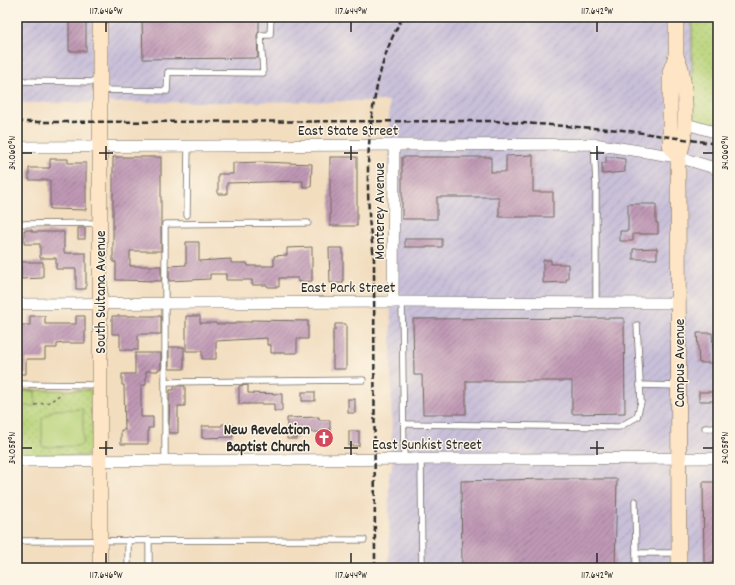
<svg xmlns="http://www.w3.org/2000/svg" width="735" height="585" viewBox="0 0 735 585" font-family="Dekko,sans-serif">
<defs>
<pattern id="industrial-furrows" width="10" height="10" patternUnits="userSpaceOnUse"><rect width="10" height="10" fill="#c8bfd8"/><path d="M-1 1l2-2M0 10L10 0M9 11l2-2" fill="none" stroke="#aca4ba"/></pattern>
<pattern id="green-dots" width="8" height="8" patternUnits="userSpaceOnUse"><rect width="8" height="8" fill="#b8d379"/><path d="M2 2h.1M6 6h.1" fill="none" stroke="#9eb569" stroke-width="1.8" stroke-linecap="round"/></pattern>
<pattern id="building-hatch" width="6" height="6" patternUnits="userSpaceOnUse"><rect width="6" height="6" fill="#bf98b5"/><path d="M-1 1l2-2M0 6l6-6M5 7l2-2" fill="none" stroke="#9b7c93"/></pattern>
</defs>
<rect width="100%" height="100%" fill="#fcf5e5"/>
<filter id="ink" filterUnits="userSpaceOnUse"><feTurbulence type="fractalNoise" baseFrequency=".025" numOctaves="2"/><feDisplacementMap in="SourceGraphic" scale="8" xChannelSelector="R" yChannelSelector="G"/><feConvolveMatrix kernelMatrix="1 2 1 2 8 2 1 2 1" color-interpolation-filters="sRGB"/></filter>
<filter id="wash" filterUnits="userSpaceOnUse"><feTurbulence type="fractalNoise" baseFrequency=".012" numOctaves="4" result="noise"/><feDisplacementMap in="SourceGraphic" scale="16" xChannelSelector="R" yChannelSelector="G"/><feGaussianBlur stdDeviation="0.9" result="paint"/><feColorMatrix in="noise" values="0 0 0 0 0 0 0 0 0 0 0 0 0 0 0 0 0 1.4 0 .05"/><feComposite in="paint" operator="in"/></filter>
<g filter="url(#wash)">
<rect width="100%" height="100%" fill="#f2ddbf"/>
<polygon fill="url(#industrial-furrows)" points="17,17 718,17 718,568 389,568 389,471 392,471 389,101 17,103"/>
<g fill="url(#green-dots)" stroke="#727f52">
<polygon points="692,17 718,17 718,126 692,121"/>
<polygon points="17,390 92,390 93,456 17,456"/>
</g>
<g fill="#b8d379" stroke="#727f52">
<rect x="17" y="391" width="18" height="15"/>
<polygon points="83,409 83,443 80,446 42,447 42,419 54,410"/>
</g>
<g id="blocks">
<g fill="url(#building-hatch)">
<rect x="69" y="17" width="17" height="34"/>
<polygon points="142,17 259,17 259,31 257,35 258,58 143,59"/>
<polygon points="533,155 533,192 553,192 553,217 499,217 499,197 437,197 437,219 402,219 402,157 491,157 491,172 506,172 506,156"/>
<polygon points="606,156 625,159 625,172 602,174 602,163 606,163"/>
<polygon points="113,157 161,157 161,251 130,251 130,266 161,266 161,281 116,280 116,262 113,262"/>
<rect x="330" y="157" width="27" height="69"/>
<polygon points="50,159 68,159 68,163 86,163 86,210 50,209 50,180 29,180 29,168 50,168"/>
<polygon points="261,162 312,164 311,187 303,187 303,181 227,183 227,194 218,194 218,174 233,174 233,163"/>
<polygon points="628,204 656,204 656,223 658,223 658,234 633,234 633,241 620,241 620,231 628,231"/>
<rect x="78" y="228" width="7" height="11"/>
<polygon points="24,230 32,230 32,232 64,232 64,253 86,253 86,289 76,289 76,269 56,269 56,258 40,258 40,244 24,244"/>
<rect x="405" y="239" width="37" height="8"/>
<polygon points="186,242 199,242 199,261 231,259 231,263 247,263 248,266 274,266 274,256 287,255 287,248 312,247 312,281 298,282 298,278 279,278 279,287 268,287 267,285 252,285 252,280 226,280 226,274 210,274 210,279 169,281 169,266 186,265"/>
<polygon points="329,248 343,248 343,283 330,283"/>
<polygon points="657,248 657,259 633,259 633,249"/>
<polygon points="543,260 551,260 551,264 568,264 568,279 566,279 566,282 543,283"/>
<polygon points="21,262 43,262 43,278 21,279"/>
<polygon points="30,316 45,316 45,324 76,324 76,316 85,316 85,343 65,343 57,344 57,348 45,348 45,359 26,359 26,374 17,374 18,325 30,325"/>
<polygon points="112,316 161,316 161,334 138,334 138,350 120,350 120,334 112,334"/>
<polygon points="186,316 200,316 200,323 216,323 216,324 236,324 236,322 251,322 251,320 308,321 308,339 297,339 297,353 271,353 271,345 267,345 267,338 216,341 216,359 202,359 202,351 186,351"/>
<polygon points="624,318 625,413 572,414 572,381 466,381 466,414 423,414 422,375 414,375 413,319"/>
<polygon points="335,324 346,324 346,369 333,369 333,330 335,330"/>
<polygon points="697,333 712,333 714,363 699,363"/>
<rect x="169" y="347" width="15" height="22"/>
<polygon points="135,353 161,353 161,369 158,369 158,371 146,371 146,385 141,385 141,417 153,417 153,428 148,428 148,444 121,444 121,430 125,430 124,385 122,385 122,374 135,374"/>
<polygon points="248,385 248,393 282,394 282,411 274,411 274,404 239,404 239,386"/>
<polygon points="174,386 185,386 185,406 178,406 178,433 169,433 170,390 174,390"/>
<rect x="302" y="392" width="13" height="9"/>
<rect x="699" y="392" width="19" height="9"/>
<rect x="348" y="399" width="7" height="14"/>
<polygon points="319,417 319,420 330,420 330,432 297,432 297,439 287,439 287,418"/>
<polygon points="222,424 233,424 233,437 202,438 202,426 222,426"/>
<rect x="349" y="431" width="10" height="15"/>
<polygon points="547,479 617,479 615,568 462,568 461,481"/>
<polygon points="703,482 718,482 718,562 704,563"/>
</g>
</g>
</g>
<g filter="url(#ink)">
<use href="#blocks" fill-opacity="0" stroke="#71695f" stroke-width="1"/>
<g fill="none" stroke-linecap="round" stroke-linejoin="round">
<g stroke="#71695f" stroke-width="7">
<g id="lane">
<polyline points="17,81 99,82"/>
<polyline points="100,90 167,91 168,72 263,73 261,35 270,35 271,17"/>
<polyline points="594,144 596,185 596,303"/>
<polyline points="187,215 188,145"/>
<polyline points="17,224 99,223"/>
<polyline points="402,302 404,459"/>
<polyline points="165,382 363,380"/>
<polyline points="17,384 98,385"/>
<polyline points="640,385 678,386"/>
<polyline points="404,424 619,427 637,417 641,402 637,325"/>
<polyline points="705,428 718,428"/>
<polyline points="421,459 422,568"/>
<polyline points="165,460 165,224 308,223"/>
<polyline points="635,501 636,553"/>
<polyline points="128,540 128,568"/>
<polyline points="17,541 364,540"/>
<polyline points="149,568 149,540"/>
<polyline points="636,568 636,553 678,553"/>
</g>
</g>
<g stroke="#71695f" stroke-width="12">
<g id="street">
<polyline points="684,121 690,125 718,133"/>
<polyline points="17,147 594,144 678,157 718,169"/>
<polyline points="393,302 394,145"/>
<polyline points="17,304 393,302 679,303"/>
<polyline points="17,461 718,458"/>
</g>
</g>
<g stroke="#71695f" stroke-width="16">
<g id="secondary">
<polyline points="100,17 100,568"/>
<polyline points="676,17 676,56 670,72 670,145 678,157"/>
<path d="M676,56C678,61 682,68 682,73C686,96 688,138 678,157L679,568"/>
</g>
</g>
<polyline stroke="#71695f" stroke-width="1.5" stroke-dasharray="3 3" stroke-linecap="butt" points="35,405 50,402 62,393"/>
<use href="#lane" stroke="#fff" stroke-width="5.5"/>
<use href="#street" stroke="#fff" stroke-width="11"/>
<use href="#secondary" stroke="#fde5c5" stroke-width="15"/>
<g stroke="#2b2b2b" stroke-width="2.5" stroke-dasharray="6 3" stroke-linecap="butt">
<polyline points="17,122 493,121 622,130 718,144"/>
<path d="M375,568L374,260C373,244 369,228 369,212C365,152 371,69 403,17"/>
</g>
</g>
</g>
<path fill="none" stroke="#2b2b2b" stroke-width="1.5" d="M106,22V32M351,22V32M597,22V32M106,146V160M351,146V160M597,146V160M22,153H32M99,153H113M344,153H358M590,153H604M703,153H713M106,441V455M351,441V455M597,441V455M22,448H32M99,448H113M344,448H358M590,448H604M703,448H713M106,553V563M351,553V563M597,553V563"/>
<defs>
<g id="church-disc" transform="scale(1)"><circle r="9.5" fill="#d1495b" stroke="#fcf5e5"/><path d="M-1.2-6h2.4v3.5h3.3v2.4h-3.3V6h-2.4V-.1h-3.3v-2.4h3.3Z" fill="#fff"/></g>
</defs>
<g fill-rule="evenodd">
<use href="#church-disc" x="324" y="438"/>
</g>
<g text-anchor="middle" stroke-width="3" stroke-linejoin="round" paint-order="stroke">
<g font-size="15" fill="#2b2b2b" stroke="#fcf5e5">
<text x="348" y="135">East State Street</text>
<text transform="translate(379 211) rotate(-90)" y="5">Monterey Avenue</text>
<text x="348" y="292">East Park Street</text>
<text transform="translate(100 292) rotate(-90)" y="5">South Sultana Avenue</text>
<text transform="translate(679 363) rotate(-90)" y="5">Campus Avenue</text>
<text x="427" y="449">East Sunkist Street</text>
</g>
<g font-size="15" font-weight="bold" fill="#2b2b2b" stroke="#fcf5e5" text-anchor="end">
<text x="310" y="434">New Revelation<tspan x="310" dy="17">Baptist Church</tspan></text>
</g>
</g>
<rect width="735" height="585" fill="none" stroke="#fcf5e5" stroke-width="44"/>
<rect x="22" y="22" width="691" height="541" fill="none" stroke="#2b2b2b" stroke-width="1.5"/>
<g font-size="10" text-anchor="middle" fill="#2b2b2b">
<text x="106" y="14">117.646°W</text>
<text x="351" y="14">117.644°W</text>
<text x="597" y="14">117.642°W</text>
<text transform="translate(11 153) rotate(-90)" y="4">34.060°N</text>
<text transform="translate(724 153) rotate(-90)" y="4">34.060°N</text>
<text transform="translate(11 448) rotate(-90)" y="4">34.058°N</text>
<text transform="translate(724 448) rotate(-90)" y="4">34.058°N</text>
<text x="106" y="578">117.646°W</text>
<text x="351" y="578">117.644°W</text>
<text x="597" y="578">117.642°W</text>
</g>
</svg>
